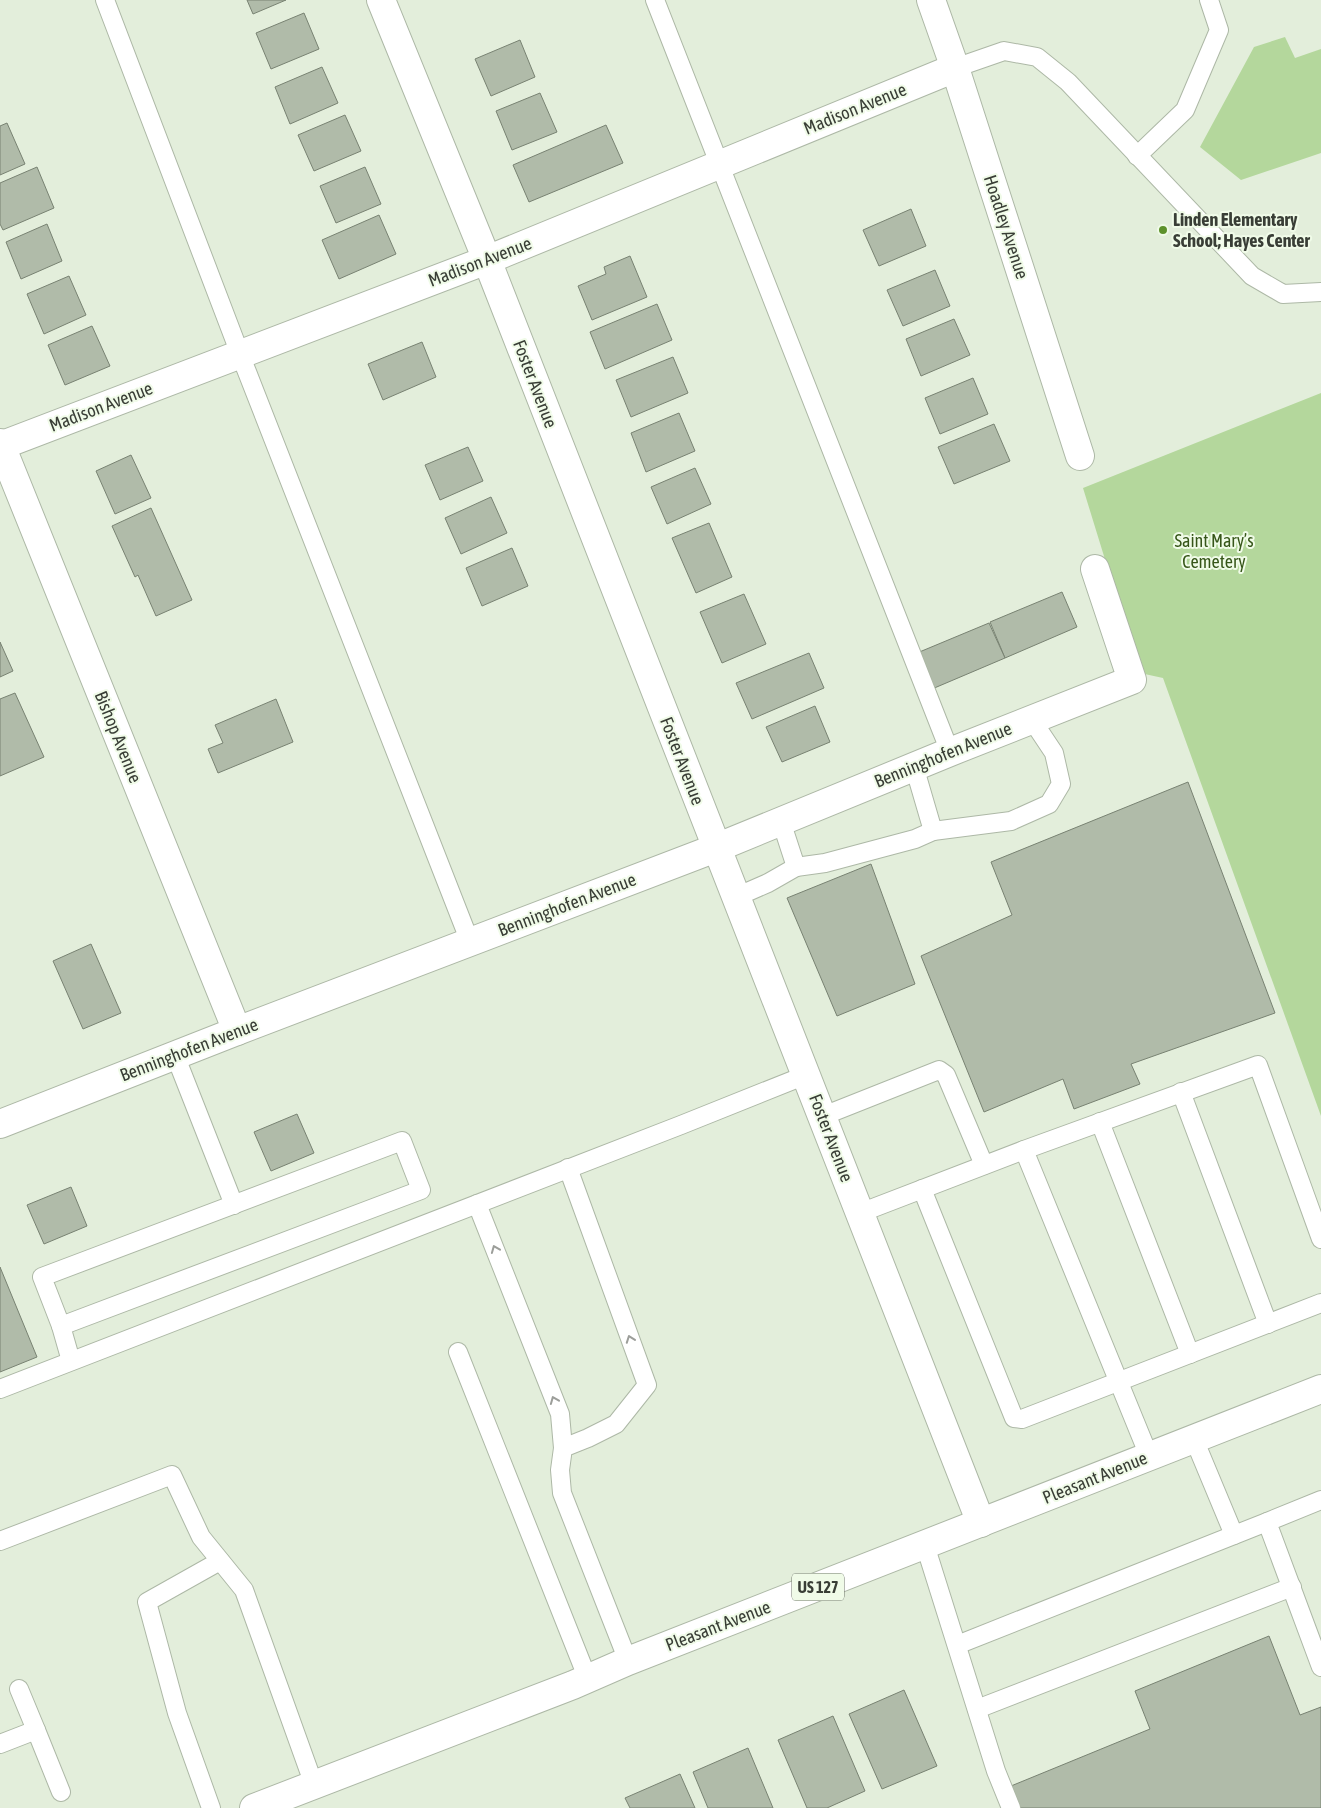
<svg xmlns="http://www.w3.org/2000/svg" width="1321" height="1808" viewBox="0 0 1321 1808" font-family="'Asap Condensed',sans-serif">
<rect width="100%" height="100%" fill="#e3eedb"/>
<g fill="#b4d79c">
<polygon points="1285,37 1295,58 1321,49 1321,153 1241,180 1200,147 1254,47"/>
<polygon points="1321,393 1321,1116 1163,678 1140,673 1083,488"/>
</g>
<g fill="#b0bba9" stroke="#788272">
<polygon points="247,0 286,0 253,14"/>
<polygon points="304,13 319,49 271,69 256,33"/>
<polygon points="520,40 535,77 491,96 475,59"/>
<polygon points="322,67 338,103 290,124 275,87"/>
<polygon points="540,93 557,132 512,150 496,111"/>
<polygon points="345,115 361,151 314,171 298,135"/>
<polygon points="7,123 25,164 0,175 0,126"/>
<polygon points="606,125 623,163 529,202 513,165"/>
<polygon points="37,167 54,208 3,230 0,224 0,183"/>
<polygon points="365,167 381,204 336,223 320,186"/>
<polygon points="911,209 926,246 879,266 863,230"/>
<polygon points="379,215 396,254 339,279 322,240"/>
<polygon points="47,224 62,261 21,279 6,242"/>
<polygon points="630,256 647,297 592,320 578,286 606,274 604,267"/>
<polygon points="935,270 950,306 903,326 887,290"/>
<polygon points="69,276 86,315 44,334 27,294"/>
<polygon points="657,304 672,340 605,369 590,332"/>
<polygon points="954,319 970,355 921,376 906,339"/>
<polygon points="92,326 110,366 65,385 48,345"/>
<polygon points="422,342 436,377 383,400 368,364"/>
<polygon points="673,357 688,393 631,417 616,380"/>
<polygon points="973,378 988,414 940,434 925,398"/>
<polygon points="679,413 695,451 646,472 631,433"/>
<polygon points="994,424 1010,461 954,484 938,447"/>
<polygon points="468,447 483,481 440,500 425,465"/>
<polygon points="131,455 151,498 115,514 96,471"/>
<polygon points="695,468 711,504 667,524 651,487"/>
<polygon points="491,497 507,533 461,554 445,518"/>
<polygon points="151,508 192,600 156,616 138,575 135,577 112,526"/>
<polygon points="709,523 732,577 696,593 672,538"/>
<polygon points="512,548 528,586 482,606 466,568"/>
<polygon points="1062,592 1077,627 1005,658 990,622"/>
<polygon points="744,594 766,644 722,663 700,612"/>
<polygon points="989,623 1005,658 932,689 917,653"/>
<polygon points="0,642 13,671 0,677"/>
<polygon points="809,653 824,688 752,719 736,683"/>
<polygon points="15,693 44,757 0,776 0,699"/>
<polygon points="276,699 293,742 218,773 208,749 223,743 215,725"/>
<polygon points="815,706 830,742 782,762 766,727"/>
<polygon points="1188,782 1275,1013 1131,1064 1140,1084 1074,1109 1063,1079 984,1112 921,956 1012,915 991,862"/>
<polygon points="871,864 915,984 837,1016 787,898"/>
<polygon points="91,944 121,1013 83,1029 53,961"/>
<polygon points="297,1114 314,1153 271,1171 254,1132"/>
<polygon points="71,1187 87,1226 44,1244 27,1205"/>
<polygon points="0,1267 37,1357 0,1372"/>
<polygon points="1269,1636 1300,1715 1321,1707 1321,1808 1019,1808 1011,1786 1150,1729 1135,1691"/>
<polygon points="904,1690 937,1766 882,1789 849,1714"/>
<polygon points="833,1716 865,1791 827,1808 807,1808 778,1740"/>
<polygon points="748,1748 773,1808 708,1808 693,1772"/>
<polygon points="680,1774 695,1808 630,1808 625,1798"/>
</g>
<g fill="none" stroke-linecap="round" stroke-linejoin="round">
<g stroke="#adb8a6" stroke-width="20">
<g id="service">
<polyline points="105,0 240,354 470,942"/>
<polyline points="655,0 950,752"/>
<polyline points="955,68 1004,51 1037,57 1068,82 1252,276 1283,294 1321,292"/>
<polyline points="1137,156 1185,110 1219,30 1209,0"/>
<polyline points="781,821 796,867 825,863 915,839 933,831 914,766"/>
<polyline points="933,831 1011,821 1049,804 1061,784 1054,753 1032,720"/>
<polyline points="736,897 768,883 796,867"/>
<polyline points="175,1055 234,1205"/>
<polyline points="1181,1092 1268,1324"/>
<polyline points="823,1116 939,1070 946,1075 984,1165"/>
<polyline points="1100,1122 1190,1354"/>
<polygon points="402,1141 421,1190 61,1326 42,1277"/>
<polyline points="1024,1150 1149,1456"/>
<polyline points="568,1168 647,1385 616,1424 588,1438 563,1448 560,1470 562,1493 628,1661"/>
<polyline points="922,1189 1014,1418 1022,1419 1321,1303"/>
<polyline points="477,1204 560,1414 563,1448"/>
<polyline points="860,1213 1024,1150 1258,1065 1321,1239"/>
<polyline points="61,1326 71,1361"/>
<polyline points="458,1352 587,1677"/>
<polyline points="0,1389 681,1125 806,1075"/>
<polyline points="1194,1439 1234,1535"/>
<polyline points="1321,1500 1267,1522 1321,1667"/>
<polyline points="0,1541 172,1475 201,1537 244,1590 314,1785"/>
<polyline points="925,1545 996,1771 1011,1808"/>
<polyline points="957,1645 1267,1522"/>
<polyline points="977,1709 1292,1587"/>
<polyline points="36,1730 61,1792"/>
<polyline points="0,1744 36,1730 19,1689"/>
<polyline points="211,1808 177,1713 147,1602 220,1561"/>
</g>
</g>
<g stroke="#adb8a6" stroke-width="30">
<g id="minor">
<polyline points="381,0 487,260 981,1523"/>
<polyline points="931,0 955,68 1080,456"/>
<polyline points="0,443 237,1031"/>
<polyline points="0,446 487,260 955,68"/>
<polyline points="0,1124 237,1031 716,848 950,752 1132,680 1095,569"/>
</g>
</g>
<g stroke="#adb8a6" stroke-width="30">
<polyline id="primary" points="254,1808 573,1685 628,1661 1321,1389"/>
</g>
<use href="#service" stroke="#fff" stroke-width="18"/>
<use href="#minor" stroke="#fff" stroke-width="28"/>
<use href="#primary" stroke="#fff" stroke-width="28"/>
</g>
<defs><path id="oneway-chevron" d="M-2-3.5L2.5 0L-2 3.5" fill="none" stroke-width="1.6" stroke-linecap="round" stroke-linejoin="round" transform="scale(1.25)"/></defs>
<g stroke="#9c9e9a">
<use href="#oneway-chevron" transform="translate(495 1249) rotate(-112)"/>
<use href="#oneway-chevron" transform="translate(630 1339) rotate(-110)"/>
<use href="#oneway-chevron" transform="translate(554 1400) rotate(-112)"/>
</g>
<circle fill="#5d912b" stroke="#f0fbe8" stroke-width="2" cx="1163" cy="230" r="5"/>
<g text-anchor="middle" stroke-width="4" stroke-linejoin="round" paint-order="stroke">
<rect fill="#f0fbe8" stroke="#70776b" stroke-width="1" x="792" y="1573.5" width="52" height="27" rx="4"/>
<g font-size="16" font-weight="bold" fill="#393e36">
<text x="818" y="1593">US 127</text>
</g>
<g font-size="18" fill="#393e36" stroke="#f0fbe8">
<text transform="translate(855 109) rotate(-22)" y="6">Madison Avenue</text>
<text transform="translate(1006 227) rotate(72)" y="6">Hoadley Avenue</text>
<text transform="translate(480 262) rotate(-21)" y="6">Madison Avenue</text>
<text transform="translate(535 384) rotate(69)" y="6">Foster Avenue</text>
<text transform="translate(101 407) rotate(-21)" y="6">Madison Avenue</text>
<text transform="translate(118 737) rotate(68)" y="6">Bishop Avenue</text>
<text transform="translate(943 755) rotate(-22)" y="6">Benninghofen Avenue</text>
<text transform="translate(682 761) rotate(69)" y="6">Foster Avenue</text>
<text transform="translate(567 905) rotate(-21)" y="6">Benninghofen Avenue</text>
<text transform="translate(189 1050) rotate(-21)" y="6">Benninghofen Avenue</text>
<text transform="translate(831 1138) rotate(69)" y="6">Foster Avenue</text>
<text transform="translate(1095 1478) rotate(-22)" y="6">Pleasant Avenue</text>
<text transform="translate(718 1626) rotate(-21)" y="6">Pleasant Avenue</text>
</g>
<g font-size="18" font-weight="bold" fill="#393e36" stroke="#f0fbe8" text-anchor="start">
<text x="1173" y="226">Linden Elementary<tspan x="1173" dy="21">School; Hayes Center</tspan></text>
</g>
<g font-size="18" fill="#365619" stroke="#f0fbe8">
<text x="1214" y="547">Saint Mary’s<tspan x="1214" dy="21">Cemetery</tspan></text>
</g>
</g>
</svg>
